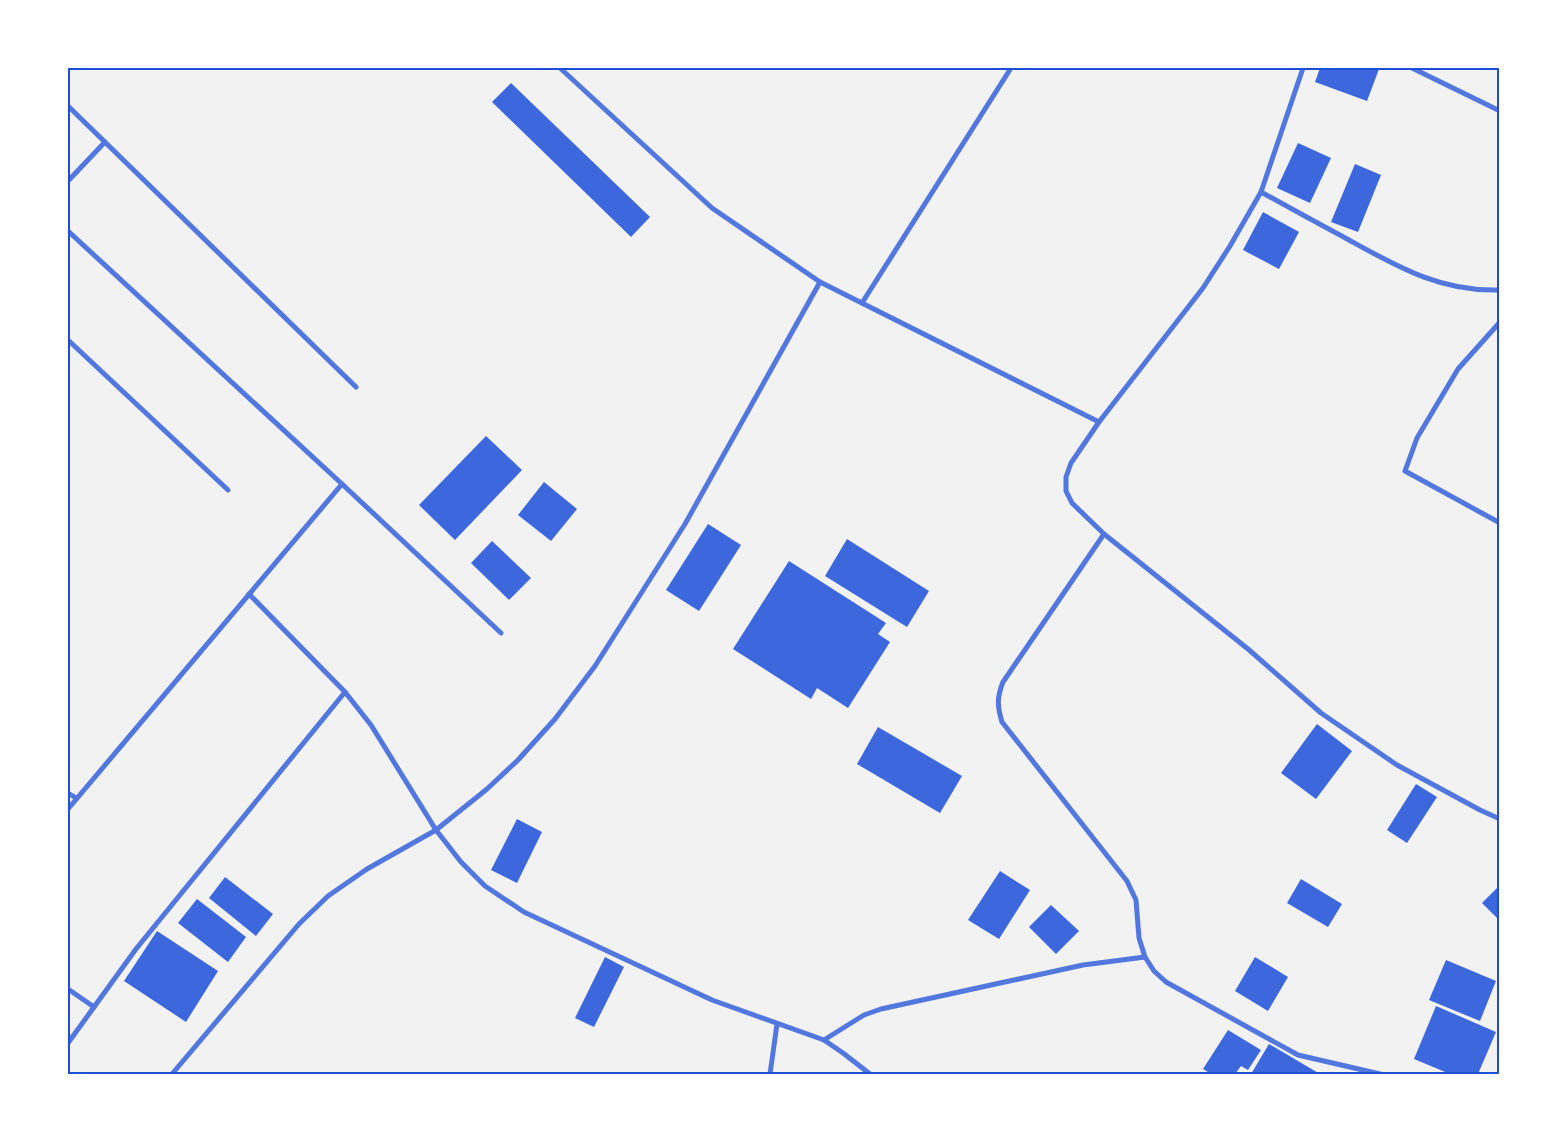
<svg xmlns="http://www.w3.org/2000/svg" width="1567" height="1142" viewBox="0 0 1567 1142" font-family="'Exo 2',sans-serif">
<rect width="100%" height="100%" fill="#f2f2f2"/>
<g fill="#3d67dc">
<polygon points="1320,68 1375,68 1379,69 1367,101 1315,82"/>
<polygon points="511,83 650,217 631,237 492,102"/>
<polygon points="1298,143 1331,158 1310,203 1277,188"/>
<polygon points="1355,164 1381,175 1358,232 1331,222"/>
<polygon points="1263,212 1299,232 1279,269 1243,250"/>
<polygon points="486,436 522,470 455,540 419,505"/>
<polygon points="544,482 577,509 551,541 518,515"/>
<polygon points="708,524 741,545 699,611 666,590"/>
<polygon points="847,539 929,591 907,627 825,576"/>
<polygon points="492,541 531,578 509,600 471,563"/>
<polygon points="789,561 886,623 878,634 890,642 848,708 817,688 811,699 733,649"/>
<polygon points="1317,724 1352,751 1316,799 1281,773"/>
<polygon points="878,727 962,776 940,813 857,764"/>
<polygon points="1416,784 1437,797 1407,843 1387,830"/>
<polygon points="517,819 542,832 517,883 491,870"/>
<polygon points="1000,871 1030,890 999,939 968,920"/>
<polygon points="225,877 273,914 256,936 209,898"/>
<polygon points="1301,879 1342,904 1328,927 1287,903"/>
<polygon points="1500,885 1500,921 1482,903"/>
<polygon points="197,899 246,937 228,962 178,923"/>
<polygon points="1051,905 1079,931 1056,954 1029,927"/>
<polygon points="157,931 218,971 186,1022 124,981"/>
<polygon points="605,957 624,967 594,1027 575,1018"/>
<polygon points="1255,957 1288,977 1268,1011 1235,991"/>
<polygon points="1446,960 1496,981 1480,1021 1429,1000"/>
<polygon points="1436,1006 1496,1032 1478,1074 1450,1074 1414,1059"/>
<polygon points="1228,1030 1261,1050 1248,1070 1241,1066 1235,1074 1211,1074 1203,1069"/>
<polygon points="1269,1044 1320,1074 1251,1074"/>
</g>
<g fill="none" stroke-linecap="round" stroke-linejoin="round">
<g stroke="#5277de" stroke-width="5">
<polyline points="560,68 712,208 820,282 1099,422 1203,288 1230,246 1261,192 1303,68"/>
<polyline points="1412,68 1500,111"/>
<polyline points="68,106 356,387"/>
<polyline points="68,181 105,142"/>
<path d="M1261,192C1290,208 1319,224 1349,240C1398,267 1441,292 1500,290"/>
<polyline points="68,231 342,484 501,633"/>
<polyline points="862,303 1011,68"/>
<polyline points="1500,322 1458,369 1417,438 1405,471 1500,523"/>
<polyline points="68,340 228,490"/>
<polyline points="1099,422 1071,463 1066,477 1066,491 1072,503 1104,534 1248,649 1321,713 1397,765 1480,810 1500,819"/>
<path d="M1104,534L1003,682C997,697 997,706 1002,722L1127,881L1136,900L1139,938L1145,957L1154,971L1166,982L1298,1055L1380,1074"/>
<polyline points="249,594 345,692 371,725 436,830 461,862 485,886 524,912 712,1000 824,1040 843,1053 870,1074"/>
<polyline points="68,793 76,798"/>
<polyline points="68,809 342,484"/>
<polyline points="68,989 94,1007"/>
<polyline points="824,1040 864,1015 881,1009 1083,965 1145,957"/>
<polyline points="68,1043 136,949 345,692"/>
<polyline points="172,1074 299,924 328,896 367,869 436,830 487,789 518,760 555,719 595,666 685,524 820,282"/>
<polyline points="770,1074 777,1024"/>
</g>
</g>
<rect width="1567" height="1142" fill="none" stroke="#ffffff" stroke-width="138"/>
<rect x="69" y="69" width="1429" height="1004" fill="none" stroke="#1d4ed8" stroke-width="2"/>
</svg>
